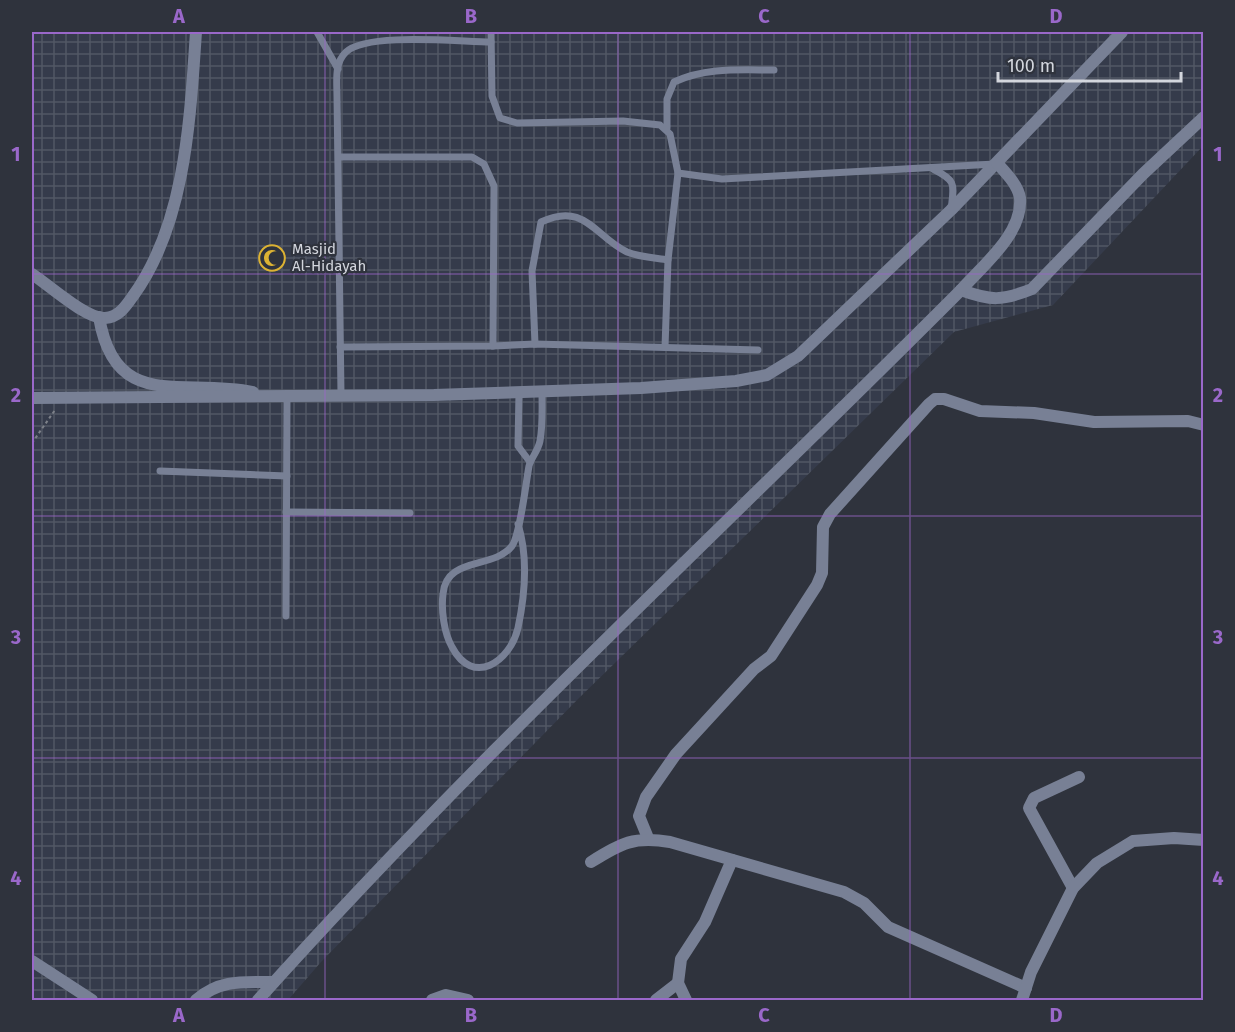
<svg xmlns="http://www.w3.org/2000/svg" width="1235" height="1032" viewBox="0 0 1235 1032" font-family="'Fira Sans',sans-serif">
<defs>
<pattern id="industrial-grid" width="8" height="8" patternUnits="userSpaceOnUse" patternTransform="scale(1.5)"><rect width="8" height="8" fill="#353b4b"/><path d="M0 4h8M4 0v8" fill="none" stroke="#515764"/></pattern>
</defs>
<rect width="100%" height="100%" fill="#2f333d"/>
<polygon fill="url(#industrial-grid)" points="32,32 1203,32 1203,146 1053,305 954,332 578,699 321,962 288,1000 32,1000"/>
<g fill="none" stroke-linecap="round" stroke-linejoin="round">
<polyline stroke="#7d8189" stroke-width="2" stroke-dasharray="3 3" stroke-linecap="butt" points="32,443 55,410"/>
<g stroke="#788095" stroke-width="7">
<polyline points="317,32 338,69"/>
<polyline points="491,32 492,96 500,118 517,123 623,121 660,125 670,134 678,173 722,179 995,164"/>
<path d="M667,128V99L674,82C706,67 740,70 774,70"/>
<polyline points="339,157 472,157 484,164 494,186 493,346 340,347"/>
<path d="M933,169C957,181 954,184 951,210"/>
<path d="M535,344L532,271L541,222C585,201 595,237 627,252C639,257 656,258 668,260"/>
<polyline points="493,346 535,344 758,350"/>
<polyline points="665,347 668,260 678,173"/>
<polyline points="519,392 518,446 530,462"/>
<path d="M341,394L337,96C337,82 334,63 346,52C367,32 460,42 491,42"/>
<polyline points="160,471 287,476"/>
<polyline points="286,512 410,513"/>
<path d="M518,524C528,556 525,595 518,628C510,662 473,687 452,647C444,633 441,610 443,594C446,556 493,570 512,546C520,535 526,482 529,466C531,458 538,451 540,441C543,425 542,408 542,391"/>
<polyline points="286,616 287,397"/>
</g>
<g stroke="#788095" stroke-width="12">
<path d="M32,274C49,285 86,319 105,318C119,317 126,306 133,296C186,223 190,118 196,32"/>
<path d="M961,290C991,301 1002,301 1032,289L1143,174L1204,117"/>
<path d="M99,317C115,413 183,377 253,392"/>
<polyline points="32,398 434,395 641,388 736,381 767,375 798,356 951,210 1122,32"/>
<polyline points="648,838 639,816 646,797 676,754 754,669 771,656 817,585 822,573 823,527 830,514 929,404 935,399 944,399 980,411 1034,413 1094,422 1188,421 1204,425"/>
<path d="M591,862C621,843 634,836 670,842L844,892L864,903L888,927L1026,988"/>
<polyline points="1073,888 1029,808 1034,798 1079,777"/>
<polyline points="32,961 92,1000"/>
<path d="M196,1000C220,979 244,982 274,982"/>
<path d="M258,1000C480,752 726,526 961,290C982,266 1023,234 1020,198C1018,185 1006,173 997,163"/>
<polyline points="432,1000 446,995 468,1000"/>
<polyline points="656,1000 678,983"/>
<polyline points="686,1000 678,983 681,959 705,922 732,860"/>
<polyline points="1022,1000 1031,972 1073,888 1097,863 1133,841 1174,838 1204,840"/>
</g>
</g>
<path fill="none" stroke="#9a68ca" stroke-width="1.5" stroke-opacity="0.55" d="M325,32V1000M618,32V1000M910,32V1000M32,274H1204M32,516H1204M32,758H1204"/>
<defs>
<g id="mosque-ring" transform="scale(1.35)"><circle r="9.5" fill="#2f333d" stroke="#dcb233" stroke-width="1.5"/><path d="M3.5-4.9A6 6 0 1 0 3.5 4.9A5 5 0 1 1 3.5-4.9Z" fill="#dcb233"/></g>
</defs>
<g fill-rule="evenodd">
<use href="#mosque-ring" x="272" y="258"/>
</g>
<g text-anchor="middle" stroke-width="4.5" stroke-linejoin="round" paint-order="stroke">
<g font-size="15" fill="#d3d6dd" stroke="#2f333d" text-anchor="start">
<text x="292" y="254">Masjid<tspan x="292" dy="17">Al-Hidayah</tspan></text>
</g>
</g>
<rect width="1235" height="1032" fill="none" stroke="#2f333d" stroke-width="66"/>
<path d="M998 72v9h183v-9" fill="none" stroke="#d3d6dd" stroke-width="3"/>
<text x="1007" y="72" font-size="18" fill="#d3d6dd" stroke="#2f333d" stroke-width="4.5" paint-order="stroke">100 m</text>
<rect x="33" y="33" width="1169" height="966" fill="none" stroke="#9a68ca" stroke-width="2"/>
<g font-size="20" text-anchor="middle" font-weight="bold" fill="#9a68ca">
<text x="179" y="23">A</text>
<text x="471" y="23">B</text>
<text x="764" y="23">C</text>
<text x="1056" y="23">D</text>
<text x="16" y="161">1</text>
<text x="1218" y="161">1</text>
<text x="16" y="402">2</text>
<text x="1218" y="402">2</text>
<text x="16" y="644">3</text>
<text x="1218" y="644">3</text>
<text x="16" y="885">4</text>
<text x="1218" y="885">4</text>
<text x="179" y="1022">A</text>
<text x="471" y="1022">B</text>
<text x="764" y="1022">C</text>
<text x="1056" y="1022">D</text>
</g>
</svg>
